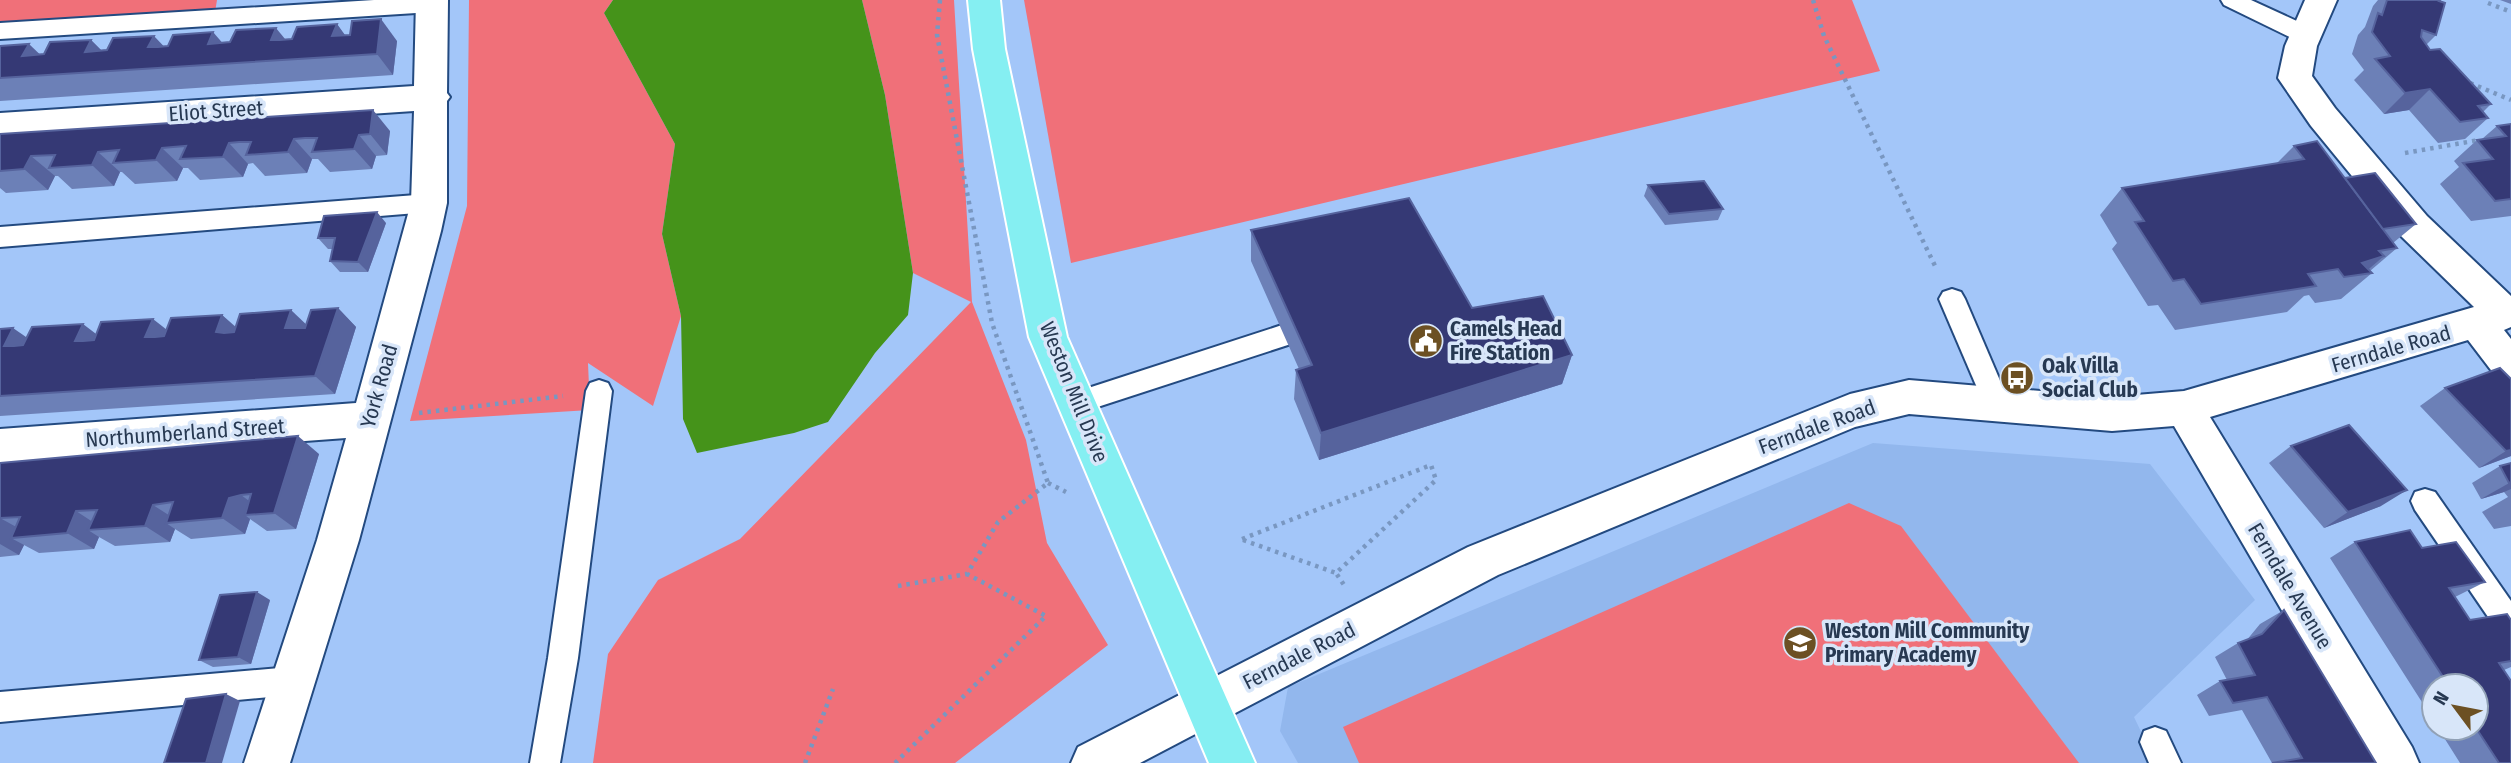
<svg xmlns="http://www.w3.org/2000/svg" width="2511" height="763" viewBox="0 0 2511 763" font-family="'Fira Sans Condensed',sans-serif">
<rect width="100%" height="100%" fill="#a3c6f9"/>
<polygon fill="#92b7ed" points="1873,443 2150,464 2255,600 2134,717 2156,763 1298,763 1280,731 1288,687"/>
<g fill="#f07079">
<polygon points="0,0 217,0 215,12 0,25"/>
<polygon points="469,0 613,0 604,13 675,144 662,234 681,316 653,406 588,363 590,410 410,421 467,206"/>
<polygon points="862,0 954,0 972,302 1026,440 1047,543 1108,645 955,763 593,763 608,654 658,580 740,539 971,302 913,273 885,95"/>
<polygon points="1024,0 1852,0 1880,71 1071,263"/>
<polygon points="1849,503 1901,526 2079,763 1359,763 1343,727"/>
</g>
<polygon fill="#45931a" points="613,0 862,0 885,95 913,273 908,315 875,353 828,422 794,433 697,453 683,419 681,316 662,234 675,144 604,13"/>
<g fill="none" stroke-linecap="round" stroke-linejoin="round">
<g stroke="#234a80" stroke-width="4">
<g id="service">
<polygon points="374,0 440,0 443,4 440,9 432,12 0,39 0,23"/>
<polygon points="2221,0 2251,0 2314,29 2317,35 2314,41 2306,43 2298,41 2224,5"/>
<polygon points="429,194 438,196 441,203 438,210 429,212 0,247 0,227"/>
<polygon points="1952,289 1961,292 1965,299 2010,404 2006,412 1997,415 1988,412 1984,404 1939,299 1943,292"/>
<polygon points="1285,324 1294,327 1298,335 1294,343 1076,414 1067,411 1063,403 1067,395 1076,392"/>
<polygon points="599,380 608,383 612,391 578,658 560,763 530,763 548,658 586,391 590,383"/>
<polygon points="2425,489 2435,492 2511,601 2511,640 2501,636 2415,510 2411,501 2415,492"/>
<polygon points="291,667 302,671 306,681 302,691 291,695 0,722 0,692"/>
<polygon points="2155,727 2166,731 2181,763 2149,763 2140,742 2144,731"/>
</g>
</g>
<g stroke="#234a80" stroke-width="4">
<g id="minor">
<polygon points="416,0 448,0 447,93 450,97 447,101 447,203 441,231 359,540 290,763 244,763 317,540 346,438 0,463 0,429 356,403 411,203 414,111 0,139 0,113 414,86"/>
<polygon points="2305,0 2337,0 2317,46 2312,76 2335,108 2427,216 2511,296 2511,327 2504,330 2511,339 2511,383 2497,378 2468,340 2210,417 2412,747 2419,763 2371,763 2174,426 2112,431 1909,414 1855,427 1498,575 1140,763 1071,763 1078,747 1468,547 1850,394 1909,380 2112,397 2184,391 2474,307 2401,236 2311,126 2278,78 2285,46"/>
</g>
</g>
<g stroke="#fff" stroke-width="4">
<polygon id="primary" points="968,0 1000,0 1005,49 1067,337 1255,763 1209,763 1029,337 973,49"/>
</g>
<g stroke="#7997c1" stroke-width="4.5" stroke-dasharray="3.5 5" stroke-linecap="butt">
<polyline points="940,0 937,35 992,323 1048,483"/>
<polyline points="1813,0 1824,36 1937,270"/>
<polyline points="2488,3 2511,12"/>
<polyline points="2470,83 2511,100"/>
<polyline points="2405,153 2479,140"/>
<polyline points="419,413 563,396"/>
<polyline points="1048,483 1066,492"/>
<polyline points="1242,539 1431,465 1436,480 1336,573 1344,585"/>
<polyline points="1243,540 1336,573"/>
<polyline points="898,586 967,574 998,522 1048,483"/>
<polyline points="805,763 833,689"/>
<polyline points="895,763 1046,616 967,574"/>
</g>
<use href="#service" fill="#fff" fill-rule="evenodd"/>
<use href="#minor" fill="#fff" fill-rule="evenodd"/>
<use href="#primary" fill="#85eff2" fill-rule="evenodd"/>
</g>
<g fill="#6c80b7">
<polygon points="2378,0 2440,0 2436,35 2426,45 2430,50 2491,104 2483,112 2488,118 2465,139 2438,143 2409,110 2384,114 2354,80 2364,70 2352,54 2358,35 2365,27 2373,6"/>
<polygon points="2500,0 2511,0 2511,4"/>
<polygon points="337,24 345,36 397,41 393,75 0,101 0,78 40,55 91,40 101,50 285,39 292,39"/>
<polygon points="2511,125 2511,216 2471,221 2440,184 2459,167 2454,161 2477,140 2482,139 2497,126"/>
<polygon points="390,131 387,155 376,156 372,169 330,172 318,159 312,159 307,173 265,176 253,163 248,164 243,177 200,180 188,168 183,168 177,181 135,184 122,172 120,172 114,186 72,189 58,176 55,176 48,190 6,193 0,188 0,134"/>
<polygon points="2294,146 2416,224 2393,243 2397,248 2370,271 2372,273 2341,299 2315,303 2309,295 2304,296 2287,312 2175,330 2158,305 2148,306 2112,249 2117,243 2100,215 2122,188 2277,163"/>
<polygon points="1648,185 1723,209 1718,220 1665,225 1644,196"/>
<polygon points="386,223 368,272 340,272 330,261 333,249 328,249 318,238"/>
<polygon points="1251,230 1472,308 1572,355 1562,384 1319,460 1294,399 1296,370 1299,369 1251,261"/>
<polygon points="338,308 356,327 335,394 0,416 0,329 27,338 166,330 222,315 236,327 306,324"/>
<polygon points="2511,379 2511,456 2479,468 2420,406 2445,388"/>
<polygon points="2291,446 2381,506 2324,528 2269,463"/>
<polygon points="319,454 296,529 267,531 250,519 245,534 191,539 175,529 170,542 115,546 99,537 94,549 39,553 24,545 19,555 0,557 0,463"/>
<polygon points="2511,463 2511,526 2494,529 2482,512 2508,497 2504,492 2481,499 2472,483 2500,466"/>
<polygon points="2355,542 2422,548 2485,582 2455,597 2470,620 2511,620 2511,667 2504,670 2511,763 2460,763 2438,728 2476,728 2476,686 2434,686 2434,721 2330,558"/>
<polygon points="270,600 251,664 213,667 199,660"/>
<polygon points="2284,610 2376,763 2272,763 2242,710 2209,716 2197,695 2220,681 2227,680 2215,657 2238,643 2246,641 2260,624"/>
</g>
<g fill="#56639d">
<polygon points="381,19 397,41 393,75 377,54"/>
<polygon points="337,24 353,46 332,36"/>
<polygon points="276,28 294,50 271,40"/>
<polygon points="213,32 232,54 208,44"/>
<polygon points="154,36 174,57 148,47"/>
<polygon points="91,40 112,61 85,52"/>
<polygon points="29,44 51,65 22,56"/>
<polygon points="2430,89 2409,110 2384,114 2405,93"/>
<polygon points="373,110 390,131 387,155 370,134"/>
<polygon points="359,135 376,156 372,169 354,149"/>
<polygon points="294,139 312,159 307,173 288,152"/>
<polygon points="229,143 248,164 243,177 223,157"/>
<polygon points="162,148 183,168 177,181 156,160"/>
<polygon points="98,152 120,172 114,186 92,165"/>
<polygon points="31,156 55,176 48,190 24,169"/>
<polygon points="377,212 386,223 368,272 358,262"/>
<polygon points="2384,256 2363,274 2362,263"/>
<polygon points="338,308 356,327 335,394 315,376"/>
<polygon points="291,310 311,329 285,328"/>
<polygon points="222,315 243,334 216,332"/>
<polygon points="153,319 176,337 145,337"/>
<polygon points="83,324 108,343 75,341"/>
<polygon points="13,328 39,346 4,346"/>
<polygon points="1572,355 1562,384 1319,460 1321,433"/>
<polygon points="298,436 319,454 296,529 274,513"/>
<polygon points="2511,450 2511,456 2479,468 2506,451"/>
<polygon points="2511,482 2511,489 2504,492 2481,499"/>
<polygon points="2407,490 2381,506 2324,528 2348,512"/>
<polygon points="241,495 264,512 245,515 250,519 245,534 222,518 229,498"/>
<polygon points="153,505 178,521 166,523 175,529 170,542 145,526"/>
<polygon points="76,511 102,528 88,530 99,537 94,549 67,533"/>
<polygon points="0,518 29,534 11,538 24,545 19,555 0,544"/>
<polygon points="257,592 270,600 251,664 238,657"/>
<polygon points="226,694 240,701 222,763 206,763"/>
</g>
<g fill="#353975" stroke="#56639d" stroke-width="2">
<polygon points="2387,0 2440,0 2439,1 2445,3 2436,35 2422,30 2421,37 2430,50 2440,49 2491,104 2478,106 2488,118 2460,122 2430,89 2405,93 2375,59 2390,56 2372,32 2378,13 2382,15"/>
<polygon points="381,19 377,54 0,78 0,46 29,44 22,56 34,55 44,54 50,42 91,40 85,52 107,50 113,38 154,36 148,47 158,47 168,46 173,35 213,32 208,44 230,42 236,30 276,28 271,40 280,40 292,39 297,27 337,24 332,36 350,35 352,21"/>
<polygon points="373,110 370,134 359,135 354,149 312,152 317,138 305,138 294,139 288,152 246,155 251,142 239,142 229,143 223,157 180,159 186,146 173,147 162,148 156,160 113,163 119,150 98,152 92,165 49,168 55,155 31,156 24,169 0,171 0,134"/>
<polygon points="2511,124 2511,199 2495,201 2463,163 2493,159 2477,140 2506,136 2497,126"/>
<polygon points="2317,141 2397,248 2379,251 2384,256 2362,263 2372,273 2344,277 2338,269 2308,274 2316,286 2201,304 2184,279 2173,281 2135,222 2144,221 2122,188 2304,159 2294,146"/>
<polygon points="2375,173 2416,224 2383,229 2345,178"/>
<polygon points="1704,181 1723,209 1669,214 1648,185"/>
<polygon points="1409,198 1472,308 1543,296 1572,355 1321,433 1296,370 1312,365 1251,230"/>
<polygon points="377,212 358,262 330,261 335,238 318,238 324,216"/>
<polygon points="338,308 315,376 0,396 0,329 13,328 4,346 14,346 23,345 32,327 83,324 75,341 83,341 94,340 101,322 153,319 145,337 155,337 164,336 171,318 222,315 216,332 224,333 234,332 240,314 291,310 285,328 305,328 311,310"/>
<polygon points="2500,368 2511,379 2511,450 2506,451 2445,388"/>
<polygon points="2349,425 2407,490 2348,512 2291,446"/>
<polygon points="298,436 274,513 245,515 251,494 241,495 229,498 222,518 166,523 173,502 153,505 145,526 88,530 97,510 76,511 67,533 11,538 20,517 0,518 0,463"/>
<polygon points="2511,463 2511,482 2509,483 2500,466"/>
<polygon points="2410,530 2422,548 2456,542 2485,582 2449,588 2470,620 2507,614 2511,620 2511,661 2499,663 2511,681 2511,763 2499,763 2476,728 2476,686 2449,686 2355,542"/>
<polygon points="257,592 238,657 199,660 220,595"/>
<polygon points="2284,610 2376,763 2272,763 2302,758 2267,697 2233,703 2220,681 2255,675 2238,643 2262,634"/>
<polygon points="226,694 206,763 164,763 186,699"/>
</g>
<defs>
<g id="civic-disc" transform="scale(1.75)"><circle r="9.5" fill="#6c5023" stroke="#d8e6f9"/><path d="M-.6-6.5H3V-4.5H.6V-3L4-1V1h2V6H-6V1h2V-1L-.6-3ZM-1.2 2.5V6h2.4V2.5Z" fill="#fff"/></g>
<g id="bus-disc" transform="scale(1.75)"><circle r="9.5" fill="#6c5023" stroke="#d8e6f9"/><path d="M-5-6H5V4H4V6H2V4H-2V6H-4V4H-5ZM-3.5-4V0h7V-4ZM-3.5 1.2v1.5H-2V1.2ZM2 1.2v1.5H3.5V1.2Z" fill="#fff"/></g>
<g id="school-disc" transform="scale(1.75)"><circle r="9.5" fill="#6c5023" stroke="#d8e6f9"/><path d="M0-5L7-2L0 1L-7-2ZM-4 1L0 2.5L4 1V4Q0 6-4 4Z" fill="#fff"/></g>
</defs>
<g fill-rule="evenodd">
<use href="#civic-disc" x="1426" y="341"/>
<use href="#bus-disc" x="2017" y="378"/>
<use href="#school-disc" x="1800" y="643"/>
</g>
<g text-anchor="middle" stroke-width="7" stroke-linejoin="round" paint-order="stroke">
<g font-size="21" fill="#273952" stroke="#d8e6f9">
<text transform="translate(216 111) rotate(-4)" y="7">Eliot Street</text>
<text transform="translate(2391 349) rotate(-16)" y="7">Ferndale Road</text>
<text transform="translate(379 386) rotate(-74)" y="7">York Road</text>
<text transform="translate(1074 392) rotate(68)" y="7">Weston Mill Drive</text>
<text transform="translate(1817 427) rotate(-20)" y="7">Ferndale Road</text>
<text transform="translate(185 433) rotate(-4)" y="7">Northumberland Street</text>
<text transform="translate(2290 586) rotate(59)" y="7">Ferndale Avenue</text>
<text transform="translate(1299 656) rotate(-27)" y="7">Ferndale Road</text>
</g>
<g font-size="21" font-weight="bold" fill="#273952" stroke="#d8e6f9" text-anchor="start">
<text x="1450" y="336">Camels Head<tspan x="1450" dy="24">Fire Station</tspan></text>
<text x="2042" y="373">Oak Villa<tspan x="2042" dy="24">Social Club</tspan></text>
<text x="1825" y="638">Weston Mill Community<tspan x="1825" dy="24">Primary Academy</tspan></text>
</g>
</g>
<g transform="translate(2455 707) rotate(302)"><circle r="33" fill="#d8e6f9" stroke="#91a1b6" stroke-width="2"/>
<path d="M0-5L12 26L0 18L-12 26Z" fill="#6c5023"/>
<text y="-10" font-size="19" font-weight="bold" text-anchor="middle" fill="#273952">N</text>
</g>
</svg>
